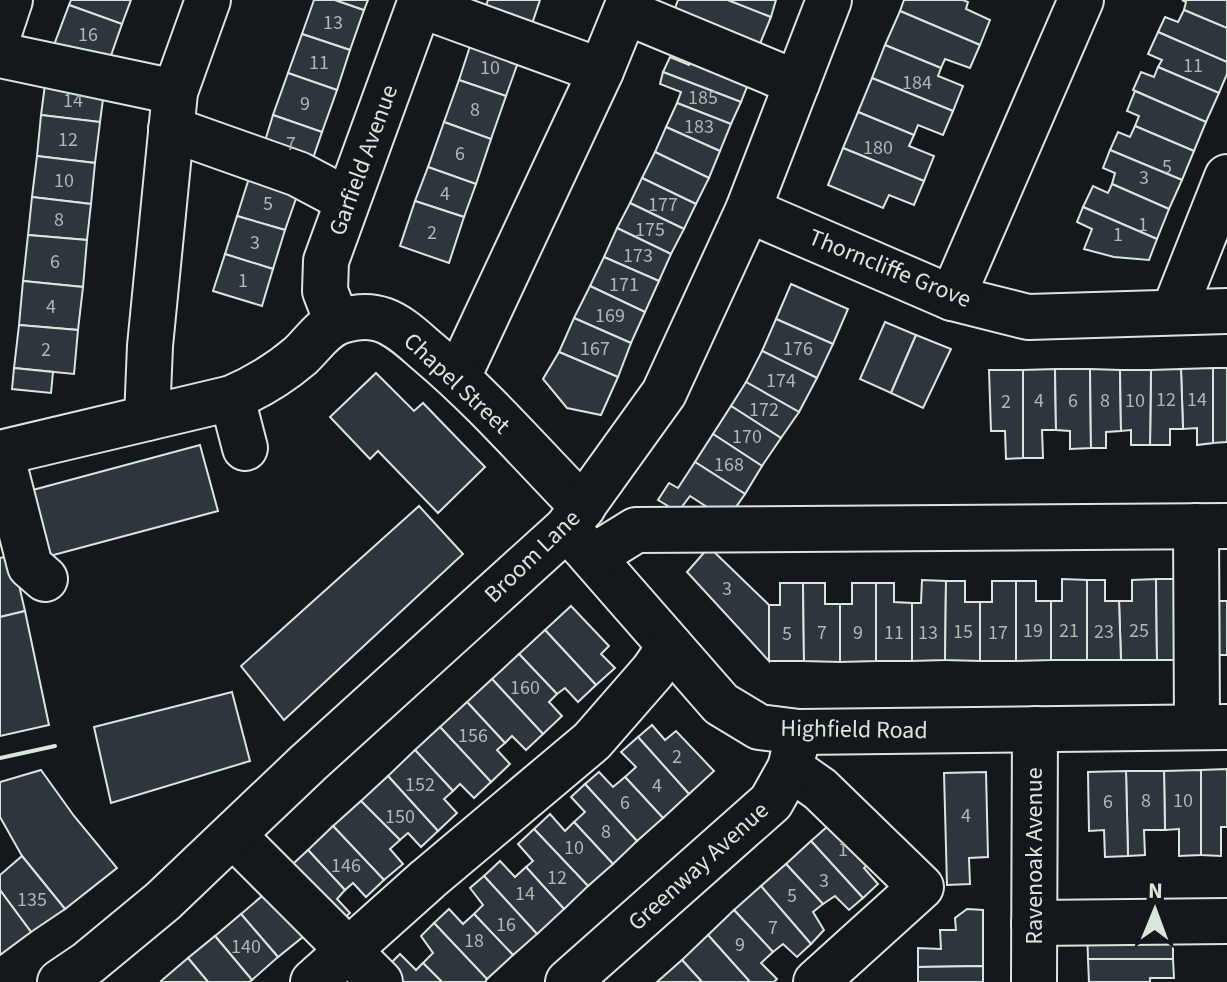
<svg xmlns="http://www.w3.org/2000/svg" width="1227" height="982" viewBox="0 0 1227 982" font-family="'Source Sans 3',sans-serif">
<rect width="100%" height="100%" fill="#14181c"/>
<g fill="#2c363c" stroke="#d8e6dc" stroke-width="2">
<polygon points="71,0 131,0 122,24 69,5"/>
<polygon points="314,0 335,0 364,10 350,50 302,34"/>
<polygon points="335,0 368,0 364,10"/>
<polygon points="488,0 540,0 529,33 482,17"/>
<polygon points="678,0 728,0 771,17 757,51 697,28 701,19 675,8"/>
<polygon points="728,0 776,0 771,17"/>
<polygon points="904,0 963,0 968,2 966,9 990,20 980,45 900,11"/>
<polygon points="1182,0 1227,0 1227,28 1184,10 1186,2"/>
<polygon points="69,5 122,24 108,64 54,45"/>
<polygon points="1184,10 1227,28 1227,62 1158,32 1165,17 1178,22"/>
<polygon points="900,11 980,45 970,68 945,59 941,68 885,45"/>
<polygon points="1158,32 1227,62 1227,74 1219,93 1158,67 1162,60 1148,54"/>
<polygon points="302,34 350,50 337,90 288,73"/>
<polygon points="473,37 521,54 506,96 459,80"/>
<polygon points="885,45 941,68 938,76 963,86 953,111 872,78"/>
<polygon points="694,51 752,74 741,102 663,72 670,57 689,65"/>
<polygon points="1158,67 1219,93 1206,122 1133,90 1141,72 1154,77"/>
<polygon points="663,72 741,102 731,124 677,103 681,92 660,84"/>
<polygon points="288,73 337,90 322,132 273,115"/>
<polygon points="46,77 105,84 100,122 41,115"/>
<polygon points="872,78 953,111 943,135 918,125 914,135 858,112"/>
<polygon points="459,80 506,96 491,139 444,122"/>
<polygon points="1135,91 1206,122 1194,151 1135,126 1139,116 1127,111"/>
<polygon points="677,103 731,124 720,151 666,127"/>
<polygon points="858,112 914,135 909,146 934,156 924,181 843,148"/>
<polygon points="41,115 100,122 95,163 37,156"/>
<polygon points="273,115 322,132 309,170 261,154"/>
<polygon points="444,122 491,139 476,184 428,167"/>
<polygon points="1135,126 1194,151 1182,180 1110,150 1118,132 1130,137"/>
<polygon points="666,127 720,151 709,178 655,152"/>
<polygon points="843,148 924,181 914,205 889,195 883,208 828,185"/>
<polygon points="1110,150 1182,180 1169,209 1112,184 1115,173 1103,168"/>
<polygon points="655,152 709,178 696,204 642,178"/>
<polygon points="37,156 95,163 91,204 32,197"/>
<polygon points="428,167 476,184 464,217 415,201"/>
<polygon points="250,175 299,190 285,230 237,216"/>
<polygon points="642,178 696,204 684,229 630,203"/>
<polygon points="1112,184 1169,209 1157,239 1083,207 1093,186 1108,193"/>
<polygon points="32,197 91,204 87,240 28,235"/>
<polygon points="415,201 464,217 449,263 400,246"/>
<polygon points="630,203 684,229 671,254 617,228"/>
<polygon points="1083,207 1157,239 1149,260 1114,257 1084,249 1092,229 1077,222"/>
<polygon points="237,216 285,230 273,269 225,254"/>
<polygon points="617,228 671,254 659,281 604,257"/>
<polygon points="28,235 87,240 83,287 23,281"/>
<polygon points="225,254 273,269 262,306 213,291"/>
<polygon points="604,257 659,281 645,312 590,286"/>
<polygon points="23,281 83,287 78,330 19,325"/>
<polygon points="791,284 848,309 833,344 776,319"/>
<polygon points="590,286 645,312 631,343 574,318"/>
<polygon points="574,318 631,343 618,377 559,352"/>
<polygon points="776,319 833,344 817,378 762,351"/>
<polygon points="885,322 916,335 891,393 860,379"/>
<polygon points="19,325 78,330 74,374 14,368"/>
<polygon points="916,335 951,349 923,408 891,393"/>
<polygon points="762,351 817,378 799,412 746,382"/>
<polygon points="559,352 618,377 601,415 567,408 543,379"/>
<polygon points="14,368 53,372 51,393 12,389"/>
<polygon points="1213,368 1213,443 1197,445 1197,428 1183,429 1181,369"/>
<polygon points="1213,368 1227,368 1227,442 1213,443"/>
<polygon points="1055,369 1056,430 1042,430 1043,458 1023,458 1023,370"/>
<polygon points="1055,369 1090,369 1091,448 1070,449 1070,431 1056,430"/>
<polygon points="1090,369 1120,370 1121,431 1106,432 1106,448 1091,448"/>
<polygon points="1181,369 1183,429 1170,429 1170,445 1150,445 1151,370"/>
<polygon points="989,370 1023,370 1023,458 1006,459 1005,431 991,431"/>
<polygon points="1120,370 1151,370 1150,445 1131,445 1131,430 1121,431"/>
<polygon points="376,373 414,411 423,403 485,467 438,513 378,451 370,459 330,417"/>
<polygon points="746,382 799,412 781,438 731,406"/>
<polygon points="731,406 781,438 762,466 713,434"/>
<polygon points="713,434 762,466 745,494 695,462"/>
<polygon points="200,445 218,511 46,557 29,491"/>
<polygon points="695,462 745,494 727,520 690,496 678,512 658,500 669,483 678,488"/>
<polygon points="419,506 463,554 284,720 241,666"/>
<polygon points="709,547 769,605 769,661 687,572"/>
<polygon points="12,555 25,611 0,617 0,558"/>
<polygon points="1062,579 1087,580 1087,660 1051,660 1051,601 1062,601"/>
<polygon points="1156,579 1157,660 1121,660 1119,601 1132,601 1132,580"/>
<polygon points="1156,579 1175,579 1190,660 1157,660"/>
<polygon points="922,580 946,581 945,660 912,661 912,603 921,603"/>
<polygon points="1087,580 1105,580 1105,601 1119,601 1121,660 1087,660"/>
<polygon points="946,581 965,581 965,602 980,602 980,661 945,660"/>
<polygon points="992,581 1016,581 1016,661 980,661 980,602 992,602"/>
<polygon points="1016,581 1036,581 1036,601 1051,601 1051,660 1016,661"/>
<polygon points="780,583 803,583 804,661 769,661 769,605 780,605"/>
<polygon points="803,583 825,583 825,604 840,604 840,662 804,661"/>
<polygon points="852,583 876,583 876,661 840,662 840,604 852,604"/>
<polygon points="876,583 894,583 894,602 912,603 912,661 876,661"/>
<polygon points="1215,601 1227,601 1227,655 1216,655"/>
<polygon points="571,606 609,646 601,654 615,668 596,685 545,630"/>
<polygon points="25,611 49,725 0,736 0,617"/>
<polygon points="545,630 596,685 578,702 565,688 557,694 519,654"/>
<polygon points="519,654 557,694 549,702 562,716 543,734 492,679"/>
<polygon points="492,679 543,734 526,750 512,736 505,743 467,702"/>
<polygon points="232,692 250,761 111,803 94,727"/>
<polygon points="467,702 505,743 497,750 510,764 491,782 440,727"/>
<polygon points="652,725 665,740 676,731 714,771 689,794 638,737"/>
<polygon points="440,727 491,782 474,798 460,784 453,791 415,750"/>
<polygon points="638,737 689,794 663,818 625,777 636,767 621,752"/>
<polygon points="415,750 453,791 444,799 457,813 438,831 388,776"/>
<polygon points="1227,769 1227,827 1221,827 1221,856 1201,855 1201,770"/>
<polygon points="41,770 74,816 117,868 65,909 22,856 0,817 0,782"/>
<polygon points="1201,770 1201,855 1179,856 1179,829 1165,830 1164,771"/>
<polygon points="1126,771 1164,771 1165,830 1144,830 1145,855 1128,856"/>
<polygon points="1126,771 1128,856 1105,857 1104,830 1089,831 1088,772"/>
<polygon points="599,772 613,787 625,777 663,818 637,841 585,784"/>
<polygon points="986,772 988,857 969,858 970,884 947,885 944,773"/>
<polygon points="388,776 438,831 421,847 408,833 400,840 361,801"/>
<polygon points="585,784 637,841 613,864 574,822 585,812 571,797"/>
<polygon points="361,801 400,840 390,849 403,864 384,880 333,826"/>
<polygon points="550,814 565,831 574,822 613,864 588,886 534,829"/>
<polygon points="838,817 875,857 864,868 878,884 863,898 811,841"/>
<polygon points="333,826 384,880 366,897 353,883 345,890 308,850"/>
<polygon points="534,829 588,886 564,909 526,867 533,861 518,844"/>
<polygon points="811,841 863,898 849,910 835,896 823,904 786,864"/>
<polygon points="308,850 345,890 337,899 350,913 333,928 282,874"/>
<polygon points="22,856 65,909 31,932 0,890 0,875"/>
<polygon points="500,861 515,877 526,867 564,909 537,934 484,876"/>
<polygon points="786,864 823,904 813,912 824,930 811,944 761,886"/>
<polygon points="484,876 537,934 513,955 474,914 483,905 470,888"/>
<polygon points="761,886 811,944 797,957 783,944 773,952 734,910"/>
<polygon points="0,890 31,932 0,955"/>
<polygon points="268,891 304,936 278,957 241,914"/>
<polygon points="449,909 463,924 474,914 513,955 487,979 434,923"/>
<polygon points="967,909 983,910 983,966 918,967 918,948 941,949 940,930 956,930 955,918"/>
<polygon points="734,910 773,952 761,963 777,979 774,982 750,982 708,935"/>
<polygon points="241,914 278,957 252,980 215,936"/>
<polygon points="434,923 487,979 485,982 442,982 423,963 433,953 421,936"/>
<polygon points="1087,928 1173,943 1173,959 1088,959"/>
<polygon points="708,935 750,982 702,982 682,960"/>
<polygon points="215,936 252,980 249,982 208,982 188,958"/>
<polygon points="400,954 416,970 423,963 442,982 388,982 380,974"/>
<polygon points="188,958 208,982 162,982 161,981"/>
<polygon points="1088,959 1173,959 1174,978 1150,978 1150,982 1089,982"/>
<polygon points="682,960 702,982 657,982"/>
<polygon points="983,966 983,982 918,982 918,967"/>
</g>
<g fill="none" stroke-linecap="round" stroke-linejoin="round">
<g stroke="#d8e6dc" stroke-width="48">
<g id="minor">
<polyline points="420,5 601,71"/>
<polyline points="626,12 797,83"/>
<polyline points="0,30 10,0"/>
<polyline points="0,55 175,92"/>
<polyline points="171,129 298,174 347,200"/>
<polyline points="748,210 952,298 1028,317 1227,311"/>
<polyline points="952,298 1081,0"/>
<polyline points="1174,311 1227,177"/>
<polyline points="337,322 325,291 326,261 421,0"/>
<polyline points="458,377 601,71 630,0"/>
<polyline points="232,398 245,448"/>
<polyline points="147,418 150,346 175,92 208,0"/>
<path d="M0,453L232,398C257,387 279,374 300,356C313,344 323,327 341,321C354,317 370,315 383,320C400,326 414,340 428,352C484,399 532,455 583,507"/>
<polyline points="1,453 30,566 45,579"/>
<polyline points="1196,526 1197,727"/>
<polyline points="567,528 721,704 759,727 799,732 1227,727"/>
<polyline points="594,556 636,530 1227,526"/>
<polyline points="790,768 820,789 921,887 816,982"/>
<polyline points="233,835 380,982"/>
<polyline points="1034,923 1227,921"/>
<polyline points="313,982 428,879 592,741 653,671 670,646"/>
<polyline points="568,982 771,802 790,768 799,732"/>
<polyline points="1034,982 1035,729"/>
</g>
</g>
<g stroke="#d8e6dc" stroke-width="48">
<polyline id="major" points="60,982 88,963 163,901 308,763 567,528 664,393 748,210 829,0"/>
</g>
<use href="#minor" stroke="#14181c" stroke-width="44"/>
<use href="#major" stroke="#14181c" stroke-width="44"/>
<polyline stroke="#d8e6dc" stroke-width="4" points="0,758 55,746"/>
</g>
<g text-anchor="middle" stroke-width="6" stroke-linejoin="round" paint-order="stroke">
<g font-size="20" fill="#adbab4">
<text x="333" y="29">13</text>
<text x="88" y="41">16</text>
<text x="319" y="69">11</text>
<text x="1193" y="72">11</text>
<text x="490" y="74">10</text>
<text x="917" y="89">184</text>
<text x="703" y="104">185</text>
<text x="73" y="107">14</text>
<text x="305" y="110">9</text>
<text x="475" y="116">8</text>
<text x="699" y="133">183</text>
<text x="68" y="146">12</text>
<text x="291" y="150">7</text>
<text x="878" y="154">180</text>
<text x="460" y="160">6</text>
<text x="1167" y="173">5</text>
<text x="1144" y="184">3</text>
<text x="64" y="187">10</text>
<text x="445" y="200">4</text>
<text x="268" y="210">5</text>
<text x="663" y="211">177</text>
<text x="59" y="226">8</text>
<text x="1143" y="231">1</text>
<text x="650" y="236">175</text>
<text x="432" y="239">2</text>
<text x="1118" y="241">1</text>
<text x="255" y="249">3</text>
<text x="638" y="262">173</text>
<text x="55" y="268">6</text>
<text x="243" y="287">1</text>
<text x="624" y="291">171</text>
<text x="51" y="313">4</text>
<text x="610" y="322">169</text>
<text x="595" y="355">167</text>
<text x="798" y="355">176</text>
<text x="46" y="356">2</text>
<text x="781" y="387">174</text>
<text x="1166" y="406">12</text>
<text x="1197" y="406">14</text>
<text x="1039" y="407">4</text>
<text x="1073" y="407">6</text>
<text x="1105" y="407">8</text>
<text x="1135" y="407">10</text>
<text x="1006" y="408">2</text>
<text x="764" y="416">172</text>
<text x="747" y="443">170</text>
<text x="729" y="471">168</text>
<text x="727" y="595">3</text>
<text x="1033" y="637">19</text>
<text x="1069" y="637">21</text>
<text x="1139" y="637">25</text>
<text x="963" y="638">15</text>
<text x="1104" y="638">23</text>
<text x="822" y="639">7</text>
<text x="858" y="639">9</text>
<text x="894" y="639">11</text>
<text x="928" y="639">13</text>
<text x="998" y="639">17</text>
<text x="787" y="640">5</text>
<text x="525" y="694">160</text>
<text x="473" y="742">156</text>
<text x="677" y="763">2</text>
<text x="420" y="791">152</text>
<text x="657" y="792">4</text>
<text x="1146" y="807">8</text>
<text x="1183" y="807">10</text>
<text x="1108" y="808">6</text>
<text x="625" y="809">6</text>
<text x="966" y="822">4</text>
<text x="400" y="823">150</text>
<text x="606" y="838">8</text>
<text x="574" y="854">10</text>
<text x="843" y="856">1</text>
<text x="346" y="872">146</text>
<text x="557" y="884">12</text>
<text x="824" y="887">3</text>
<text x="525" y="900">14</text>
<text x="792" y="902">5</text>
<text x="32" y="906">135</text>
<text x="506" y="931">16</text>
<text x="773" y="934">7</text>
<text x="474" y="947">18</text>
<text x="740" y="951">9</text>
<text x="246" y="953">140</text>
</g>
<g font-size="24" fill="#d8e6dc" stroke="#14181c">
<text transform="translate(363 160) rotate(-70)" y="8">Garfield Avenue</text>
<text transform="translate(890 268) rotate(22)" y="8">Thorncliffe Grove</text>
<text transform="translate(457 383) rotate(43)" y="8">Chapel Street</text>
<text transform="translate(532 556) rotate(-44)" y="8">Broom Lane</text>
<text transform="translate(854 729) rotate(1)" y="8">Highfield Road</text>
<text transform="translate(1034 856) rotate(-90)" y="8">Ravenoak Avenue</text>
<text transform="translate(698 866) rotate(-42)" y="8">Greenway Avenue</text>
</g>
</g>
<g transform="translate(1155 910) rotate(1)" stroke="#14181c" stroke-width="6" paint-order="stroke">
<path d="M0-6L14 30L0 20L-14 30Z" fill="#d8e6dc"/>
<text y="-12" font-size="22" font-weight="bold" text-anchor="middle" fill="#d8e6dc">N</text>
</g>
</svg>
